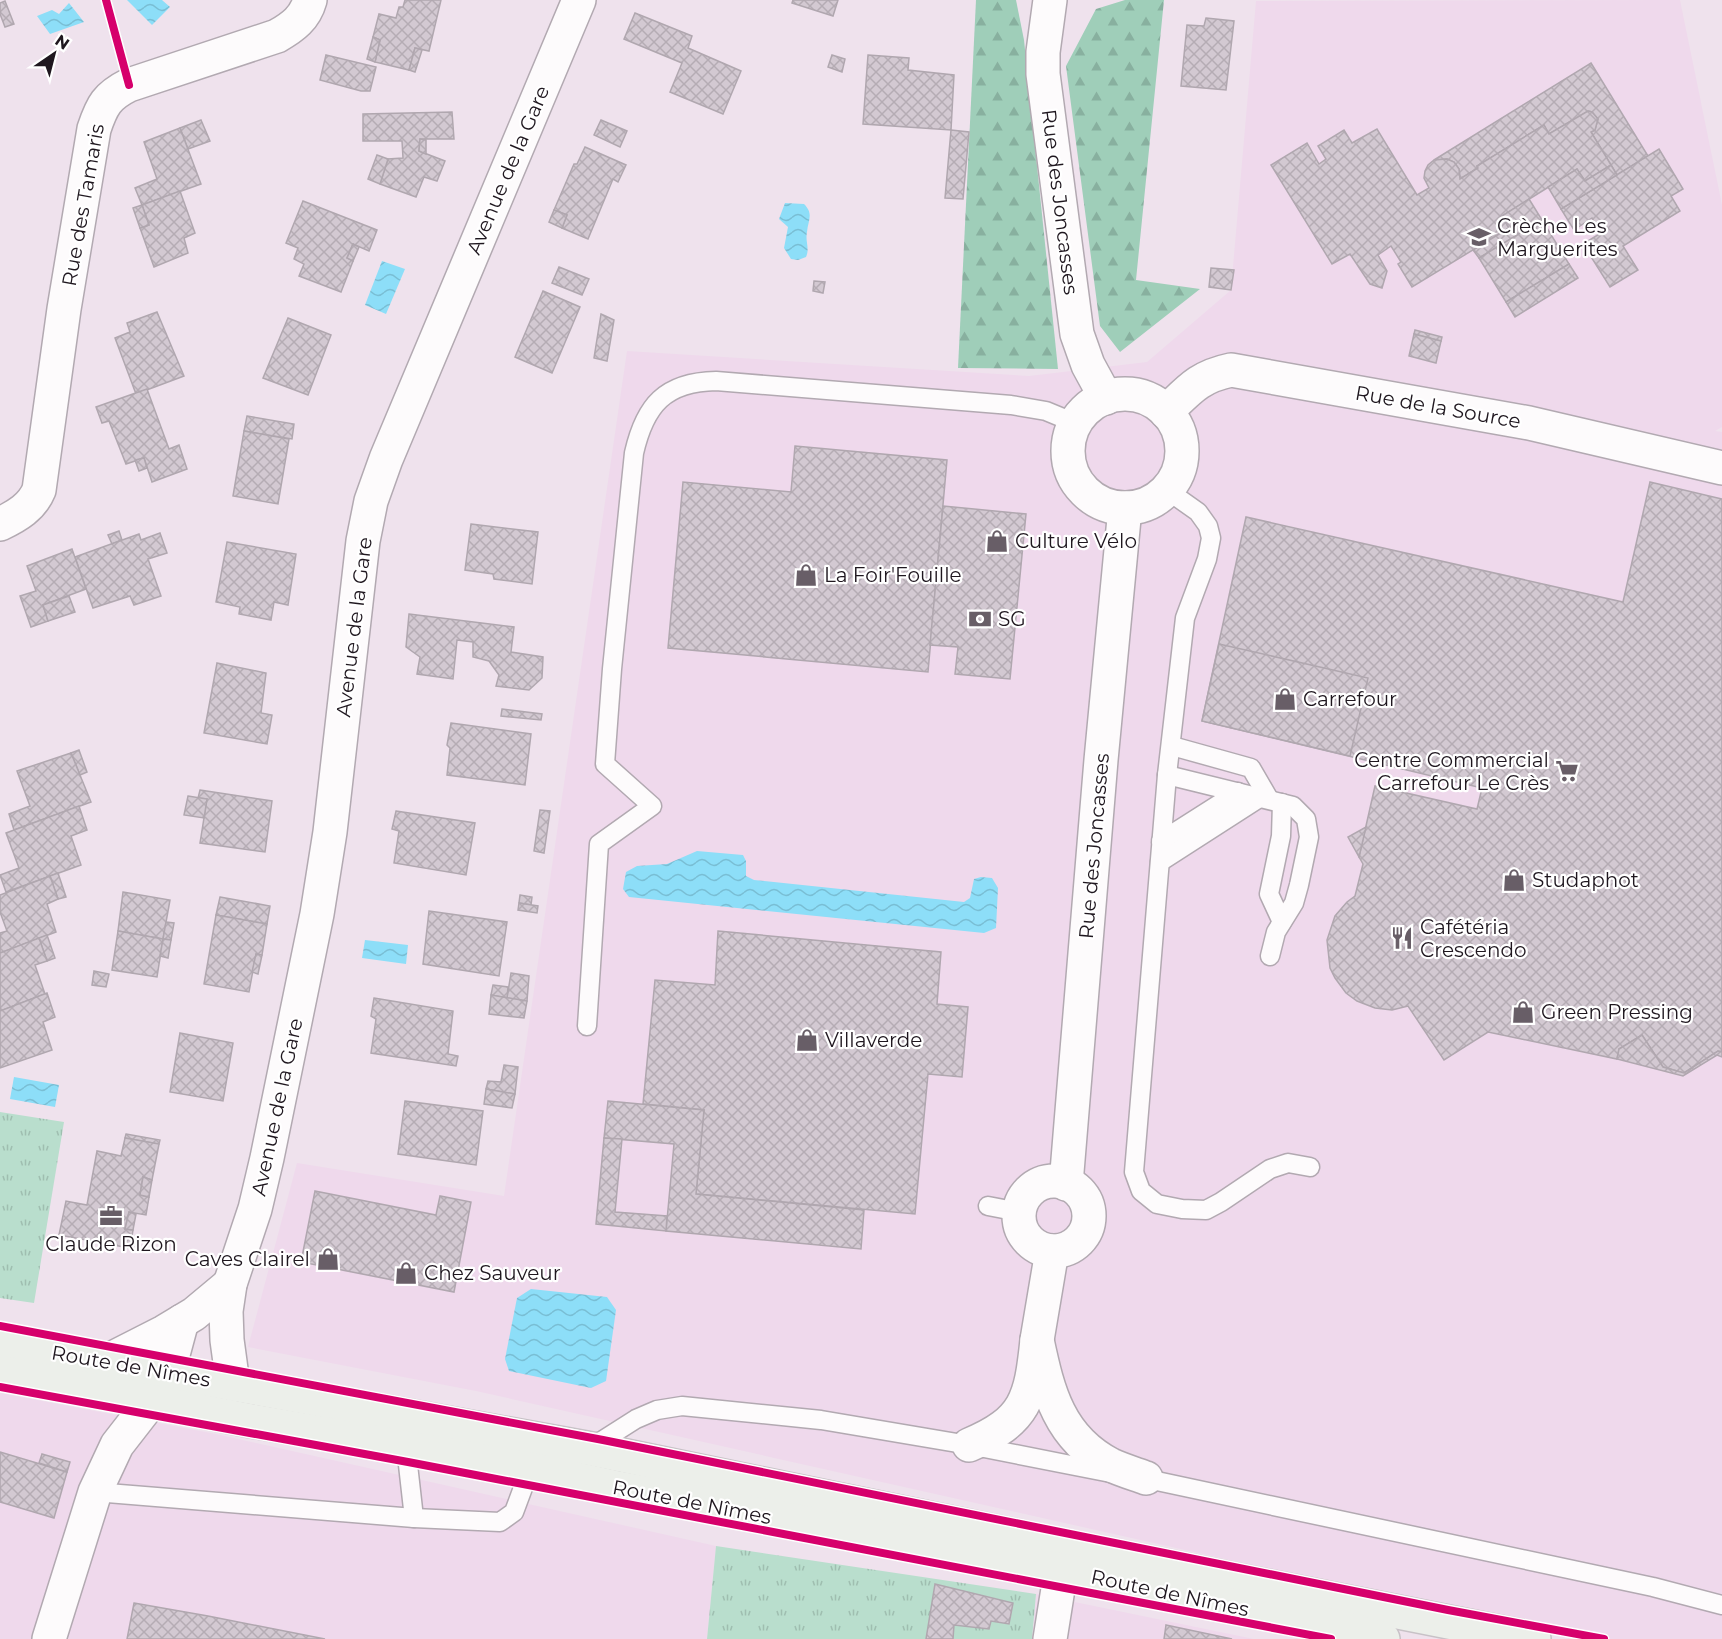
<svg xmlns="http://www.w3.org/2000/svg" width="1722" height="1639" viewBox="0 0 1722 1639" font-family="Montserrat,sans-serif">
<defs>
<pattern id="grass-tufts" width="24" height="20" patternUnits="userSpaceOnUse" patternTransform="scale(1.5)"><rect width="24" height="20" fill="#b9decd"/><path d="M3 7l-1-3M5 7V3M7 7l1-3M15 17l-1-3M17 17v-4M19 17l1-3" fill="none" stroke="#9fbeb0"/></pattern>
<pattern id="forest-firs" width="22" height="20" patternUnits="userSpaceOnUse" patternTransform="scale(1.5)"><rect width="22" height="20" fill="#9fceb9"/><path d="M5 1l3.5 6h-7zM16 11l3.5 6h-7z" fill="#88b09f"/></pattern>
<pattern id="water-waves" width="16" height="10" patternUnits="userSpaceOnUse" patternTransform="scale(1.5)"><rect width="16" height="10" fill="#8ddef8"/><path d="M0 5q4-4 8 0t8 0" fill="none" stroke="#79bed4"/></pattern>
<pattern id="building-cross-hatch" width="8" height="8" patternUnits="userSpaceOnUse" patternTransform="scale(1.5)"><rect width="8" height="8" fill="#d3c9d2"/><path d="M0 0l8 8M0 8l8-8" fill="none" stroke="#b5acb4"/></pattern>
</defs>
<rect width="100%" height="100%" fill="#efe2ed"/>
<g fill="#efd9ec">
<polygon points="1680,0 1722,205 1722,427 1715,431 1722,432 1722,1639 1582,1639 476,1391 248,1347 297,1163 504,1196 627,351 1029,376 1147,362 1231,290 1256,1"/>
<polygon points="0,1393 216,1434 716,1546 707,1639 0,1639"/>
<polygon points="1036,1594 1254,1639 1032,1639"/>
</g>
<g fill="url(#grass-tufts)">
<polygon points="0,1112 64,1122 34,1303 0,1298"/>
<polygon points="716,1546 1036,1594 1032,1639 707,1639"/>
</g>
<g fill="url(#forest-firs)">
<polygon points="976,0 1016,0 1024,40 1058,369 958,368"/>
<polygon points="1125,0 1164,0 1136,280 1200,289 1120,352 1100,326 1066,66 1096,9"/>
</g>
<g fill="url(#water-waves)">
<polygon points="127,0 162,0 170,7 152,25"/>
<polygon points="69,3 84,22 50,34 37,16 52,10 59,14"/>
<path d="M785,203L804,204C814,214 808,220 807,232C805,242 810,248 806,257L798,260L791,259L784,248L788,227L779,219Z"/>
<polygon points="382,261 405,269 386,314 365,305"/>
<polygon points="697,851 743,855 746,861 746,876 754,880 964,902 970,898 974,879 981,877 992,878 998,888 996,928 984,933 629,897 623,889 626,872 637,866 667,864"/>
<polygon points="365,940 408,945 406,964 362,958"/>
<polygon points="14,1077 59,1085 55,1107 10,1099"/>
<polygon points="531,1289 607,1297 616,1310 606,1381 591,1388 509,1371 505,1359 517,1298"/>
</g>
<g fill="url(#building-cross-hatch)" stroke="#b0a7af" stroke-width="1.5">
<polygon points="405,0 441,0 429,51 415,48 409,70 375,62 380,40 373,37 379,14 396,18 399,7 403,7"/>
<polygon points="793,0 838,0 833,16 792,3"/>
<polygon points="5,1 14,24 5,27 0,14 0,3"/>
<polygon points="635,13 692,36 688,48 741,71 723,114 670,92 682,63 624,39"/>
<polygon points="1206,18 1234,21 1226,90 1181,86 1187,25 1204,26"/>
<polygon points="373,37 380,40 375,62 367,59"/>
<polygon points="415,48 422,50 415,72 409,70"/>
<polygon points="326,55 376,67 370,91 361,91 320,80"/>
<polygon points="832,55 845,59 842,72 828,67"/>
<polygon points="868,55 909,58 908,70 954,75 951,130 863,124"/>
<polygon points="1591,63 1648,156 1617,175 1591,132 1595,130 1598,119 1592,112 1588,111 1549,134 1544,125 1477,166 1478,168 1460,179 1459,169 1454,162 1447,159 1434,160"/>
<polygon points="1588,111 1592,112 1598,119 1595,130 1591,132 1611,165 1585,181 1577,169 1547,188 1502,216 1509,228 1412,287 1398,264 1401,262 1391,246 1378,255 1387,271 1382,288 1370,284 1350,254 1332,264 1271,165 1307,143 1319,164 1326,159 1318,146 1344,130 1352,143 1377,129 1417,195 1429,188 1424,178 1425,171 1428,165 1434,160 1447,159 1454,162 1459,169 1460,179 1478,168 1477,166 1544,125 1549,134"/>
<polygon points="452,112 454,139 420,139 419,151 445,161 437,181 424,177 416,197 380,184 388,159 403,158 402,141 363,141 363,114"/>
<polygon points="201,120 210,141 188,149 180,128"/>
<polygon points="601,120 627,131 620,147 594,135"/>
<polygon points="180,128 201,184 142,205 135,188 157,179 144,142"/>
<polygon points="951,130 969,132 963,199 945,198"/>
<polygon points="420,139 426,140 426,154 419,151"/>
<polygon points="585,147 626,165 618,182 613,179 588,239 562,228 567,215 554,210 574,164 577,164"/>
<polygon points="1659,149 1683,189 1671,196 1680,211 1623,246 1638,270 1610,287 1583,244 1601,233 1592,218 1574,230 1561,209"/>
<polygon points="377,155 388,159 380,184 368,179"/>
<polygon points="1611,165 1617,175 1561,209 1548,187 1577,169 1585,181"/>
<polygon points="180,191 195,233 184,238 188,253 154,267 140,228 149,225 142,205"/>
<polygon points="1529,199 1542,220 1479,258 1473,250 1509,228 1502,216"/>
<polygon points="303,201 377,230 369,251 353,244 347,258 353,261 341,292 299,276 304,264 294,259 298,248 286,243"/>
<polygon points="142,205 149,225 140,228 133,208"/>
<polygon points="554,210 567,215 562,228 549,222"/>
<polygon points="1542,220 1569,264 1506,302 1479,258"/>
<polygon points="353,244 359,247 353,261 347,258"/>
<polygon points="1569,264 1578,278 1515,317 1506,302"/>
<polygon points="559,267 589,279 582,295 552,283"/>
<polygon points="1211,268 1234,270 1231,290 1209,287"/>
<polygon points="814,281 825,282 823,293 813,291"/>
<polygon points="543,291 580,307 552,373 515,357"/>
<polygon points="157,312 184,376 136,394 115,338 130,332 127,323"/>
<polygon points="601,314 614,320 607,361 594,358"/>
<polygon points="288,318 331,335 308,395 263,378"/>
<polygon points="1415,330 1442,337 1441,341 1414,334"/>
<polygon points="1414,334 1441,341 1436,363 1409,356"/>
<polygon points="147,389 169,449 179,445 187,469 152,482 144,458 126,464 109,421 102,423 96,407"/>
<polygon points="247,416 294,424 292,439 244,431"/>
<polygon points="244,431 289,439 278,504 233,496"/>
<polygon points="795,446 947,460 928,672 668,648 683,482 791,492"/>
<polygon points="144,458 147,468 139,471 135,460"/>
<polygon points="1650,482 1722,499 1722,1052 1718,1051 1684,1073 1663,1067 1642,1035 1619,1049 1617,1059 1488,1032 1444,1060 1408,1006 1392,1010 1375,1008 1357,1001 1346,993 1335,978 1330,968 1327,940 1335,916 1347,902 1355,896 1363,864 1359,857 1375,786 1477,809 1482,788 1202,721 1246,517 1623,602"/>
<polygon points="943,506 1026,514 1010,679 955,674 958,647 930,645"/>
<polygon points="471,524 538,532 532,584 494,579 493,574 465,570"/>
<polygon points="119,531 122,540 112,544 108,535"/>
<polygon points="160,533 167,553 148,559 161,596 134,605 130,596 93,608 75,557 139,534 141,540"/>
<polygon points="227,542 296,554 288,605 274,602 271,620 239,614 240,607 216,602"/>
<polygon points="72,549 86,589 43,605 48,621 31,627 20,596 36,591 27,566"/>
<polygon points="69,596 75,612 48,621 43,605"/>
<polygon points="409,614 514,627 511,652 543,657 542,678 529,690 496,686 499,675 489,661 473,657 473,642 457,640 453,679 417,674 420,657 406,647"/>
<polygon points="1219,644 1368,678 1350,756 1202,721"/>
<polygon points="217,663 266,673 261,713 272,715 267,744 204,733"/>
<polygon points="502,709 542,714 541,720 501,716"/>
<polygon points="451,723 531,734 525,785 447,775 450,748 447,745"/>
<polygon points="79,750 87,772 80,775 71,753"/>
<polygon points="71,753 91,802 14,830 9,814 30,806 17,771"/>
<polygon points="200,790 272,801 265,852 200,843 207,799 198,798"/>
<polygon points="188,796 207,799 204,818 184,815"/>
<polygon points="79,806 87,830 71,836 81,865 6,892 0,875 19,868 6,833"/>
<polygon points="540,810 550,811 544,853 534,851"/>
<polygon points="396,811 475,823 466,875 394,863 399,831 392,829"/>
<polygon points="1366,827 1359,857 1348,837"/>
<polygon points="58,873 66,897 58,899 50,876"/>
<polygon points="50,876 58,899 47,904 56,932 0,953 0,933 7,931 0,912 0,895"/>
<polygon points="123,892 170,900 163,939 118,931"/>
<polygon points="520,895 532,897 531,905 519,903"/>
<polygon points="220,897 270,906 267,924 216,915"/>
<polygon points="519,903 538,906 537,913 518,910"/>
<polygon points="429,911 507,922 499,976 423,964"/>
<polygon points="216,915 267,924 262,955 256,954 249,992 204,984"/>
<polygon points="166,922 174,923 171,940 163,939"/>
<polygon points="118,931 163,939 157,977 112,970"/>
<polygon points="718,931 941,952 937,1004 968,1007 962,1077 928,1074 915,1214 696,1194 704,1110 643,1104 655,980 715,985"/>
<polygon points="47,935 55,958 47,961 39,938"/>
<polygon points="39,938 47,961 35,965 45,994 0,1011 0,953"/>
<polygon points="163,939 171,940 168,958 160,956"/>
<polygon points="256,954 262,955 258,974 252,972"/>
<polygon points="94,971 109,974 106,987 92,985"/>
<polygon points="511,973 529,976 527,1001 507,998"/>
<polygon points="493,985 508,987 507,998 491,995"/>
<polygon points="47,993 55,1017 43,1022 52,1050 0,1068 0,1011"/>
<polygon points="491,995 527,1001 524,1018 489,1014"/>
<polygon points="374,998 453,1011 448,1054 458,1056 456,1066 371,1053 376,1019 371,1016"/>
<polygon points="180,1033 233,1043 223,1101 170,1092"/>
<polygon points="1642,1035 1663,1067 1684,1073 1718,1051 1722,1052 1722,1057 1717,1055 1683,1076 1617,1059 1619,1049"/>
<polygon points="504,1065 518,1067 515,1094 486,1089 488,1081 501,1082"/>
<polygon points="486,1089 515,1094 512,1108 484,1104"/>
<polygon points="405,1101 483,1111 476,1165 398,1154"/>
<polygon points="608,1101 704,1110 696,1194 864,1210 861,1249 666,1231 674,1144 604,1138"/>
<polygon points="126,1134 160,1140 159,1144 125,1138"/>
<polygon points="125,1138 159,1144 152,1180 143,1177 140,1195 149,1197 146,1215 129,1212 125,1229 133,1230 130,1248 59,1235 66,1201 87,1205 97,1151 121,1156"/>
<polygon points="604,1138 622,1139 615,1212 667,1216 666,1231 596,1224"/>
<polygon points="143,1177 152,1180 149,1197 140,1195"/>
<polygon points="315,1191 436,1215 440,1196 471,1202 454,1292 301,1262"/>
<polygon points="129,1212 136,1214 133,1230 125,1229"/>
<polygon points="0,1452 67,1472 54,1518 0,1502"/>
<polygon points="42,1454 70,1462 67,1472 39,1463"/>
<polygon points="935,1584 1013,1603 1009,1624 991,1621 989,1629 954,1625 953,1639 926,1639"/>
<polygon points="134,1603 208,1616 325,1639 127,1639"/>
<polygon points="1166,1625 1232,1639 1164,1639"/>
</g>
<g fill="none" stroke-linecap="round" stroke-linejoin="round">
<g stroke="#b2a9b1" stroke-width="21">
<g id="service">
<polyline points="1167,490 1198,512 1208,526 1211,538 1207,559 1185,618 1167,775 1134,1172 1141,1191 1157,1204 1182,1209 1206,1210 1221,1202 1270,1169 1288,1163 1310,1167"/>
<polyline points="1172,746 1251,768 1269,799"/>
<polyline points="1167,775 1293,806 1306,819 1309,837 1299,885 1294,903 1276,932 1270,956"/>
<polyline points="1161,841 1238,792"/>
<polyline points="1160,862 1261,797"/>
<polyline points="1282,922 1269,894 1281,836 1282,803"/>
<path d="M587,1026L599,844L652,806L605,764L612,669L634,453C645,405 665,382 716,381L1011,405L1046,411L1075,423"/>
<polyline points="988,1206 1019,1212"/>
<polyline points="406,1447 414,1518"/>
<polyline points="592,1449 603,1440 636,1419 657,1410 682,1406 821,1420 969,1445 1111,1473"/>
<polyline points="1138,1477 1653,1587 1722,1605"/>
<polyline points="95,1492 414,1518 500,1522 514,1512 530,1469"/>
</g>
</g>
<g stroke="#b2a9b1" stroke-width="36">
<g id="minor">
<polyline points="1050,0 1043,52 1043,74 1077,334 1088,365 1106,398"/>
<circle cx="1125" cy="451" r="57"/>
<path d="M1166,412C1189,390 1198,377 1231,370L1529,423L1722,468"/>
<path d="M0,524C17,516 32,507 39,490L64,309L94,129C102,105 107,96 129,85L277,36C293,27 305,18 310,0"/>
<circle cx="1054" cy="1216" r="35"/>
<polyline points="1066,1184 1101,760 1125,508"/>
<polyline points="1037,1340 1052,1251"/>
<polyline points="107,1361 164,1332 194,1314 230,1284"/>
<polyline points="233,1384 227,1340 226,1311 230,1284 255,1209 267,1158 317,914 330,832 363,541 371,501 386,459 579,0"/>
<path d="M969,1445C1026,1421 1031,1399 1037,1340C1048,1392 1059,1438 1111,1465C1122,1470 1135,1474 1146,1478"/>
<polyline points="49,1639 95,1492 117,1445 152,1400 168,1373 182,1321"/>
<polyline points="1050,1639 1061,1570"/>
</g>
</g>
<g stroke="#c8c2c7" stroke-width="36">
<g id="primary">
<polyline points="0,1342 592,1449 1055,1544 1534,1639"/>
<polyline points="0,1372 252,1421 530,1469 613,1487 1061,1570 1353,1630 1383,1639"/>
</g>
</g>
<use href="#service" stroke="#fdfbfc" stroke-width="18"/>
<use href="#minor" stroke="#fdfbfc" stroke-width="33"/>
<use href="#primary" stroke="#ecefea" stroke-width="33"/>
<g stroke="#fff" stroke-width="11">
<g id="cycleway">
<polyline points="106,0 129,85"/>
<polyline points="0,1326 603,1440 1448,1610 1604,1639"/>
<polyline points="0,1387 408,1462 1331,1639"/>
</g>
</g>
<use href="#cycleway" stroke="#d6006c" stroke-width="8"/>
</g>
<defs>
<g id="school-bare" transform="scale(1.8)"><path d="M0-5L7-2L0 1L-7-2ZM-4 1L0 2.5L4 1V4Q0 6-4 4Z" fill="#685e67" stroke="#fff" stroke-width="2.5" paint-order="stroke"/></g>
<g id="shop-bare" transform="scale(1.8)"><path d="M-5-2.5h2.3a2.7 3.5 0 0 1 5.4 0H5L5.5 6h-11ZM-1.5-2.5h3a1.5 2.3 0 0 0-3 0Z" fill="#685e67" stroke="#fff" stroke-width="2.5" paint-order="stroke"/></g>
<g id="bank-bare" transform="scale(1.8)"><path d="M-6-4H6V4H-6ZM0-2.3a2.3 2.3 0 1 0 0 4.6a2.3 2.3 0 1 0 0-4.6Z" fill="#685e67" stroke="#fff" stroke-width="2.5" paint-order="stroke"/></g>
<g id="supermarket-bare" transform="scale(1.8)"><path d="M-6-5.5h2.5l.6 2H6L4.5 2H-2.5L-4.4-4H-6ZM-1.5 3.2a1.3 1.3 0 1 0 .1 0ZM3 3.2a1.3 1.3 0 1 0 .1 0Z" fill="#685e67" stroke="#fff" stroke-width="2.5" paint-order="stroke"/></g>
<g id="restaurant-bare" transform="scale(1.8)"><path d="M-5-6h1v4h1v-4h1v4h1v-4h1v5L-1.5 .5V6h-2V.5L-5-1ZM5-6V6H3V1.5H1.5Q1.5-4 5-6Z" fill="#685e67" stroke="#fff" stroke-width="2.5" paint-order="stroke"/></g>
<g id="office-bare" transform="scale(1.8)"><path d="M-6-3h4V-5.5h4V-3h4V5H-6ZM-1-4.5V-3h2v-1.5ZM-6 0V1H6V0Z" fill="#685e67" stroke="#fff" stroke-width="2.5" paint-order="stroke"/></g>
</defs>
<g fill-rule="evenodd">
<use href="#school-bare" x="1479" y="237"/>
<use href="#shop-bare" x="997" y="541"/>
<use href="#shop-bare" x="806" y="575"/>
<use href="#bank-bare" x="980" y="619"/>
<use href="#shop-bare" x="1285" y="699"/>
<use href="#supermarket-bare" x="1567" y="771"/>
<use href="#shop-bare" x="1514" y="880"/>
<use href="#restaurant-bare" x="1402" y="938"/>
<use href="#shop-bare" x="1523" y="1012"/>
<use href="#shop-bare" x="807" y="1040"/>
<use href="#office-bare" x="111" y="1216"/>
<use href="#shop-bare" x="328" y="1259"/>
<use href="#shop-bare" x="406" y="1273"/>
</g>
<g text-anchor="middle" stroke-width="4.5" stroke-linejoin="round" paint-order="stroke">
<g font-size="20" fill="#1f171f" stroke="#fff">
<text transform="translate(508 170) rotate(-67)" y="7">Avenue de la Gare</text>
<text transform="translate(1060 202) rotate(83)" y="7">Rue des Joncasses</text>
<text transform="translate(83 205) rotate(-80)" y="7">Rue des Tamaris</text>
<text transform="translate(1438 407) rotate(10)" y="7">Rue de la Source</text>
<text transform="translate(354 627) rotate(-83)" y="7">Avenue de la Gare</text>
<text transform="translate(1094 846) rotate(-85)" y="7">Rue des Joncasses</text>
<text transform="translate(277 1107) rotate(-78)" y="7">Avenue de la Gare</text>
<text transform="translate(131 1366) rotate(10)" y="7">Route de Nîmes</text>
<text transform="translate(692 1502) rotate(11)" y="7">Route de Nîmes</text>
<text transform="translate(1170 1593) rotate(12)" y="7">Route de Nîmes</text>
</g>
<g font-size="20" fill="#1f171f" stroke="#fff" text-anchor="start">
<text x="1497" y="233">Crèche Les<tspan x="1497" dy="23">Marguerites</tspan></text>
<text x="1015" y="548">Culture Vélo</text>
<text x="824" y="582">La Foir'Fouille</text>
<text x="998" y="626">SG</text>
<text x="1303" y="706">Carrefour</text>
<text x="1549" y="767" text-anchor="end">Centre Commercial<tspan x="1549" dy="23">Carrefour Le Crès</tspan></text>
<text x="1532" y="887">Studaphot</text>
<text x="1420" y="934">Cafétéria<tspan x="1420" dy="23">Crescendo</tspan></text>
<text x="1541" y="1019">Green Pressing</text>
<text x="825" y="1047">Villaverde</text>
<text x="111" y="1251" text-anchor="middle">Claude Rizon</text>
<text x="310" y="1266" text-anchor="end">Caves Clairel</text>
<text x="424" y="1280">Chez Sauveur</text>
</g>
</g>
<g transform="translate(54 54) rotate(35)" stroke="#ffffff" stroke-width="4.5" paint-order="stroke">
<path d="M0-4.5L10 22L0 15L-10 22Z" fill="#1f171f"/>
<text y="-9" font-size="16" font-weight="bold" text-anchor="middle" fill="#1f171f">N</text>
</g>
</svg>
